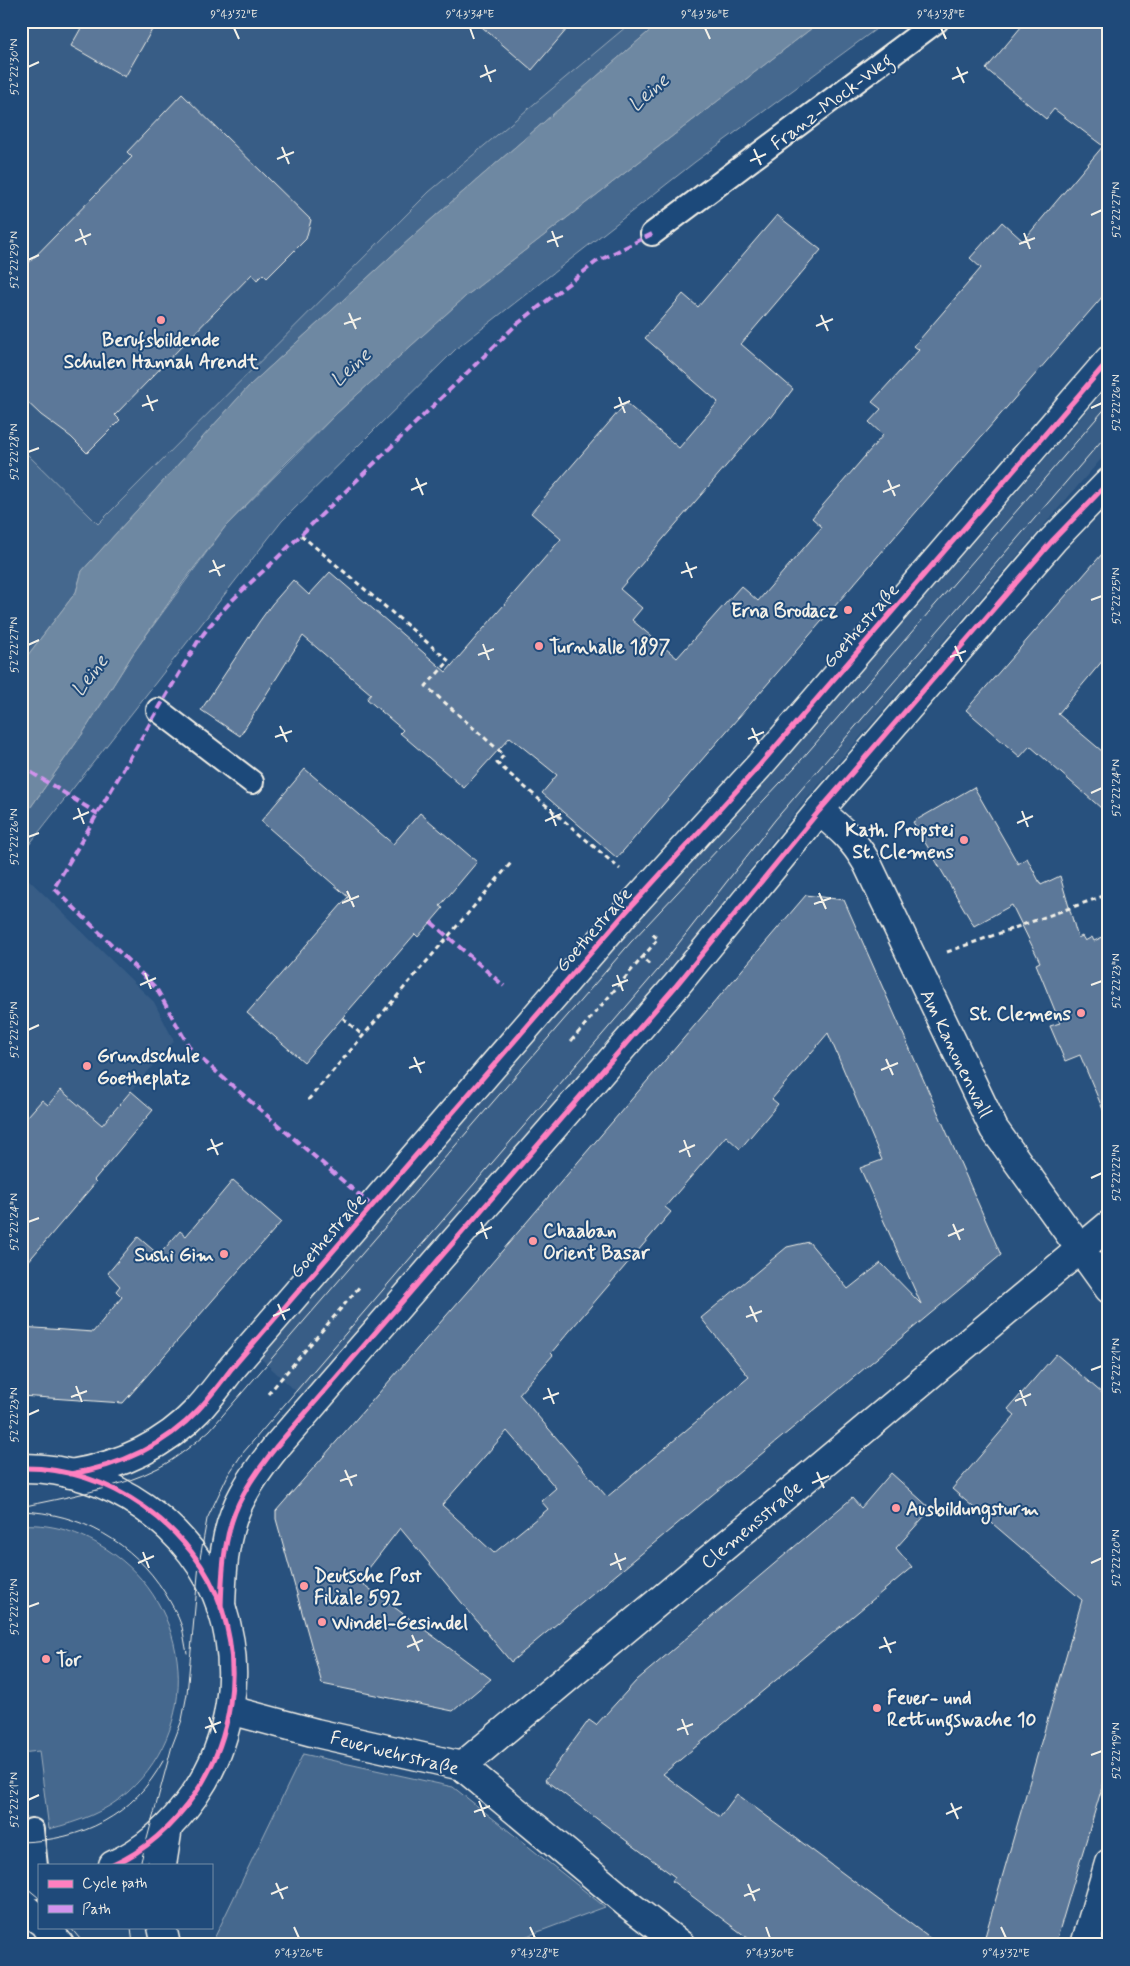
<svg xmlns="http://www.w3.org/2000/svg" width="1130" height="1966" viewBox="0 0 1130 1966" font-family="Mynerve,sans-serif">
<rect width="100%" height="100%" fill="#28517e"/>
<filter id="ink" filterUnits="userSpaceOnUse"><feTurbulence type="fractalNoise" baseFrequency=".02" numOctaves="2"/><feDisplacementMap in="SourceGraphic" scale="10" xChannelSelector="R" yChannelSelector="G"/><feConvolveMatrix kernelMatrix="1 2 1 2 8 2 1 2 1" color-interpolation-filters="sRGB"/></filter>
<g filter="url(#ink)">
<g fill="#375d86">
<polygon points="21,21 633,21 429,192 98,524 21,448"/>
<polygon points="1109,385 1109,450 797,810 678,960 303,1398 258,1356 650,904 766,781"/>
<polygon points="21,872 154,1002 174,1041 21,1220"/>
</g>
<g fill="#45688e" stroke="#9cacbb">
<polygon points="633,21 661,21 434,217 249,386 82,571 76,592 21,664 21,448 98,524 429,192"/>
<polygon points="821,21 887,21 695,162 456,349 282,521 21,855 21,821 83,733 134,652 225,527 337,413 466,296"/>
<path d="M21,1525C47,1523 76,1531 98,1544C190,1595 207,1720 128,1792C106,1812 78,1822 49,1829L39,1751L21,1753Z"/>
<polygon points="303,1754 453,1787 605,1907 503,1945 211,1945"/>
</g>
<polygon fill="#6e88a2" stroke="#a4b2be" points="661,21 821,21 466,296 337,413 287,462 225,527 184,581 134,652 83,733 21,821 21,664 76,592 82,571 249,386 434,217"/>
<g fill="#5b7899" stroke="#f4f1e8" fill-rule="evenodd">
<polygon points="85,21 157,21 125,77 71,46"/>
<polygon points="475,21 574,21 532,70"/>
<polygon points="1026,21 1093,21 1109,34 1109,289 617,858 542,793 557,775 510,737 464,788 400,733 403,730 367,699 371,694 303,636 240,736 201,710 259,622 272,604 293,580 309,595 330,572 446,672 561,539 531,513 626,403 679,448 718,402 645,338 683,294 698,307 777,215 821,250 741,344 793,389 771,418 769,416 620,589 642,608 632,620 677,658 741,586 758,601 822,527 812,518 883,435 869,422 881,409 872,402 919,350 914,346 981,268 970,258 1002,222 1023,241 1103,146 1054,109 1046,119 986,69"/>
<polygon points="182,94 311,220 306,239 267,278 263,274 257,280 252,274 115,415 120,420 87,453 71,437 41,415 21,396 21,271 132,157 127,152"/>
<polygon points="1109,546 1109,653 1058,714 1109,757 1109,815 1030,746 1020,757 966,710"/>
<polygon points="305,769 393,844 420,813 477,862 440,906 443,908 431,922 418,937 415,934 304,1062 247,1013 348,897 261,821"/>
<polygon points="974,787 1018,864 1027,858 1041,885 1060,876 1078,938 1082,936 1085,941 1092,937 1094,941 1109,934 1109,1124 1080,1055 1065,1061 1050,1026 1060,1023 1036,964 1040,962 1012,905 974,926 913,822"/>
<path d="M806,895L844,900L1001,1255L511,1662L400,1528L359,1581L491,1679L453,1711L322,1684L276,1519V1511L473,1285ZM828,1033L882,1160L860,1168L921,1304L881,1263L848,1289L809,1242L787,1247L701,1318L749,1377L607,1497L519,1394L553,1355L551,1353L671,1212L665,1207L726,1136L740,1149L778,1104L772,1099ZM507,1431L556,1488L541,1501L548,1509L494,1553L442,1505Z"/>
<polygon points="61,1090 102,1125 131,1091 153,1110 94,1180 96,1182 21,1270 21,1124 42,1100 48,1105"/>
<polygon points="233,1180 281,1222 123,1403 21,1396 21,1327 93,1332 122,1297 116,1291 120,1286 108,1273 138,1237 159,1255 180,1231 186,1236"/>
<polygon points="1056,1354 1109,1399 1109,1764 1055,1945 1003,1945 984,1940 1082,1600 952,1489 1015,1415 1008,1409"/>
<polygon points="891,1473 931,1509 896,1548 912,1567 663,1774 720,1817 737,1794 939,1945 757,1945 672,1881 675,1877 545,1780 589,1720 596,1725 637,1680 852,1498 861,1508"/>
</g>
<g fill="none" stroke-linecap="round" stroke-linejoin="round">
<g stroke="#f4f1e8" stroke-width="26">
<g id="service">
<polyline points="652,234 937,21"/>
<polyline points="158,710 252,782"/>
<polyline points="32,1830 38,1884"/>
</g>
</g>
<g stroke="#f4f1e8" stroke-width="31">
<g id="minor">
<path d="M819,811C840,828 853,839 867,863L994,1129L1109,1289"/>
<polyline points="230,1710 316,1733 462,1766 629,1905 681,1945"/>
<polyline points="462,1766 1109,1225"/>
<polyline points="1085,1945 1109,1863"/>
</g>
</g>
<g stroke="#f4f1e8" stroke-width="31">
<g id="tertiary">
<path d="M21,1468C108,1466 195,1527 222,1609C242,1671 232,1740 195,1794C174,1824 147,1850 113,1865"/>
<path d="M70,1474C119,1466 164,1446 198,1410C210,1397 221,1382 232,1368L626,912L759,766L1109,360"/>
<path d="M221,1608C222,1569 224,1529 243,1495C252,1478 264,1462 276,1447L675,987L819,811L1053,540L1109,482"/>
<polyline points="162,1865 168,1827"/>
<polyline points="21,1885 39,1884"/>
<polyline points="21,1905 39,1920"/>
<polyline points="46,1927 60,1945"/>
<polyline points="162,1927 166,1945"/>
</g>
</g>
<g stroke="#f4f1e8" stroke-width="3" stroke-dasharray="5 4" stroke-linecap="butt">
<polyline points="301,535 449,661 426,686 504,755 497,763 620,869"/>
<polyline points="947,952 1109,894"/>
<polyline points="649,964 642,958 658,939 651,933"/>
<polyline points="343,1018 362,1035"/>
<polyline points="571,1041 642,958"/>
<polyline points="308,1100 511,863"/>
<polyline points="268,1394 361,1285"/>
</g>
<use href="#service" stroke="#1f4a7a" stroke-width="22"/>
<use href="#minor" stroke="#1f4a7a" stroke-width="28"/>
<use href="#tertiary" stroke="#1f4a7a" stroke-width="28"/>
<g stroke="#f4f1e8" stroke-width="1">
<path d="M21,1507C65,1497 118,1489 158,1468C177,1458 194,1444 210,1430L631,942L795,767L1109,404"/>
<path d="M21,1511C81,1513 133,1542 165,1593C171,1603 178,1615 182,1627C184,1635 185,1645 187,1653"/>
<path d="M21,1842C83,1840 133,1816 163,1761"/>
<polyline points="140,1865 172,1746 182,1720 187,1694 199,1564 207,1519 228,1475 242,1454 657,971 775,820 1109,432"/>
<polyline points="21,1883 39,1898"/>
<polyline points="70,1927 85,1945"/>
<polyline points="131,1927 133,1945"/>
</g>
<g stroke="#d193ec" stroke-width="4" stroke-dasharray="8 4" stroke-linecap="butt">
<polyline points="21,766 98,814"/>
<polyline points="431,922 504,986"/>
<path d="M372,1206L191,1050L156,988L54,888L197,643C219,611 241,591 270,565L516,325L596,262L652,234"/>
</g>
<g stroke="#1f4a7a" stroke-width="8">
<g id="cycleway">
<path d="M21,1468C108,1466 195,1527 222,1609C242,1671 232,1740 195,1794C174,1824 147,1850 113,1865"/>
<path d="M70,1474C119,1466 164,1446 198,1410C210,1397 221,1382 232,1368L626,912L759,766L1109,360"/>
<path d="M221,1608C222,1569 224,1529 243,1495C252,1478 264,1462 276,1447L675,987L819,811L1053,540L1109,482"/>
</g>
</g>
<use href="#cycleway" stroke="#ff80c0" stroke-width="5"/>
</g>
</g>
<path fill="none" stroke="#f4f1e8" stroke-width="2" d="M234,28L239,39M470,28L474,39M705,28L710,39M941,28L946,39M485,65L491,82M28,67L39,62M957,67L964,83M480,77L496,70M952,79L968,72M282,147L289,164M754,149L761,165M277,159L294,152M750,161L766,154M1091,215L1102,210M80,229L86,245M552,231L558,247M1024,233L1030,249M75,241L91,234M547,242L563,236M1019,244L1035,238M28,260L39,255M349,313L356,329M821,315L828,331M344,324L361,318M816,326L833,319M147,395L153,411M619,397L625,413M142,406L158,400M614,408L630,401M1091,408L1102,403M28,452L39,448M416,478L423,495M888,480L895,496M411,490L427,483M883,492L900,485M213,560L220,576M686,562L692,578M209,572L225,565M681,573L697,567M1091,600L1102,596M483,644L489,660M28,645L39,640M955,646L962,662M478,655L494,649M950,657L966,651M280,726L287,742M752,728L759,744M275,737L292,731M748,739L764,732M1091,793L1102,788M78,808L84,824M550,809L556,826M1022,811L1028,827M73,819L89,812M545,821L561,814M1017,823L1033,816M28,837L39,833M347,891L354,907M819,893L826,909M342,903L359,896M814,904L831,898M145,973L151,989M617,975L623,991M140,985L156,978M1091,985L1102,981M612,986L628,980M28,1030L39,1025M414,1057L421,1073M886,1059L893,1075M409,1068L425,1062M881,1070L898,1063M211,1139L218,1155M684,1140L690,1157M207,1150L223,1143M679,1152L695,1145M1091,1178L1102,1173M28,1222L39,1218M481,1222L487,1239M953,1224L960,1240M476,1234L492,1227M948,1236L964,1229M278,1304L285,1320M750,1306L757,1322M273,1316L290,1309M746,1317L762,1311M1091,1370L1102,1366M76,1386L82,1402M548,1388L554,1404M1020,1390L1026,1406M71,1397L87,1391M543,1399L559,1393M1015,1401L1031,1394M28,1415L39,1410M345,1470L352,1486M817,1472L824,1488M340,1481L357,1475M812,1483L829,1476M143,1552L149,1568M615,1553L621,1570M138,1563L154,1556M1091,1563L1102,1558M610,1565L626,1558M28,1607L39,1603M412,1635L419,1651M884,1637L891,1653M407,1647L423,1640M879,1648L896,1642M209,1717L216,1733M682,1719L688,1735M205,1728L221,1722M677,1730L693,1724M1091,1755L1102,1751M28,1800L39,1795M479,1801L485,1817M951,1803L958,1819M474,1812L490,1806M946,1814L962,1807M276,1883L283,1899M748,1884L755,1901M271,1894L288,1887M744,1896L760,1889M294,1927L299,1938M530,1927L535,1938M766,1927L770,1938M1001,1927L1006,1938"/>
<g fill="#ff9aa2" stroke="#1f4a7a" stroke-width="2">
<circle cx="161" cy="320" r="5"/>
<circle cx="848" cy="610" r="5"/>
<circle cx="539" cy="646" r="5"/>
<circle cx="964" cy="840" r="5"/>
<circle cx="1081" cy="1013" r="5"/>
<circle cx="87" cy="1066" r="5"/>
<circle cx="533" cy="1241" r="5"/>
<circle cx="224" cy="1254" r="5"/>
<circle cx="896" cy="1508" r="5"/>
<circle cx="304" cy="1586" r="5"/>
<circle cx="322" cy="1622" r="5"/>
<circle cx="46" cy="1659" r="5"/>
<circle cx="877" cy="1708" r="5"/>
</g>
<g text-anchor="middle" stroke-width="4" stroke-linejoin="round" paint-order="stroke">
<g font-size="19" fill="#f4f1e8" stroke="#1f4a7a">
<text transform="translate(831 101) rotate(-37)" y="7">Franz-Mock-Weg</text>
<text transform="translate(860 625) rotate(-49)" y="7">Goethestraße</text>
<text transform="translate(593 929) rotate(-49)" y="7">Goethestraße</text>
<text transform="translate(957 1053) rotate(64)" y="7">Am Kanonenwall</text>
<text transform="translate(327 1235) rotate(-49)" y="7">Goethestraße</text>
<text transform="translate(751 1524) rotate(-40)" y="7">Clemensstraße</text>
<text transform="translate(395 1752) rotate(14)" y="7">Feuerwehrstraße</text>
</g>
<g font-size="19" font-weight="bold" fill="#f4f1e8" stroke="#1f4a7a" text-anchor="start">
<text x="161" y="346" text-anchor="middle">Berufsbildende<tspan x="161" dy="22">Schulen Hannah Arendt</tspan></text>
<text x="838" y="617" text-anchor="end">Erna Brodacz</text>
<text x="549" y="653">Turnhalle 1897</text>
<text x="954" y="836" text-anchor="end">Kath. Propstei<tspan x="954" dy="22">St. Clemens</tspan></text>
<text x="1071" y="1020" text-anchor="end">St. Clemens</text>
<text x="97" y="1062">Grundschule<tspan x="97" dy="22">Goetheplatz</tspan></text>
<text x="543" y="1237">Chaaban<tspan x="543" dy="22">Orient Basar</tspan></text>
<text x="214" y="1261" text-anchor="end">Sushi Gim</text>
<text x="906" y="1515">Ausbildungsturm</text>
<text x="314" y="1582">Deutsche Post<tspan x="314" dy="22">Filiale 592</tspan></text>
<text x="332" y="1629">Windel-Gesindel</text>
<text x="56" y="1666">Tor</text>
<text x="887" y="1704">Feuer- und<tspan x="887" dy="22">Rettungswache 10</tspan></text>
</g>
<g font-size="20" font-style="italic" fill="#d9dcda" stroke="#1f4a7a">
<text transform="translate(648 92) rotate(-42)" y="7">Leine</text>
<text transform="translate(350 367) rotate(-43)" y="7">Leine</text>
<text transform="translate(89 675) rotate(-53)" y="7">Leine</text>
</g>
</g>
<rect width="1130" height="1966" fill="none" stroke="#1f4a7a" stroke-width="55"/>
<rect x="38" y="1864" width="175" height="65" fill="#1f4a7a" stroke="#748da6"/>
<rect x="48" y="1880" width="25" height="8" fill="#ff80c0" stroke="#748da6"/>
<text x="82" y="1888" font-size="15" fill="#f4f1e8">Cycle path</text>
<rect x="48" y="1905" width="25" height="8" fill="#d193ec" stroke="#748da6"/>
<text x="82" y="1914" font-size="15" fill="#f4f1e8">Path</text>
<rect x="28" y="28" width="1074" height="1910" fill="none" stroke="#f4f1e8" stroke-width="2"/>
<g font-size="12" text-anchor="middle" fill="#f4f1e8">
<text x="234" y="18">9°43'32"E</text>
<text x="470" y="18">9°43'34"E</text>
<text x="705" y="18">9°43'36"E</text>
<text x="941" y="18">9°43'38"E</text>
<text transform="translate(14 67) rotate(-90)" y="4">52°22'30"N</text>
<text transform="translate(1116 210) rotate(-90)" y="4">52°22'27"N</text>
<text transform="translate(14 260) rotate(-90)" y="4">52°22'29"N</text>
<text transform="translate(1116 403) rotate(-90)" y="4">52°22'26"N</text>
<text transform="translate(14 452) rotate(-90)" y="4">52°22'28"N</text>
<text transform="translate(1116 596) rotate(-90)" y="4">52°22'25"N</text>
<text transform="translate(14 645) rotate(-90)" y="4">52°22'27"N</text>
<text transform="translate(1116 788) rotate(-90)" y="4">52°22'24"N</text>
<text transform="translate(14 837) rotate(-90)" y="4">52°22'26"N</text>
<text transform="translate(1116 981) rotate(-90)" y="4">52°22'23"N</text>
<text transform="translate(14 1030) rotate(-90)" y="4">52°22'25"N</text>
<text transform="translate(1116 1173) rotate(-90)" y="4">52°22'22"N</text>
<text transform="translate(14 1222) rotate(-90)" y="4">52°22'24"N</text>
<text transform="translate(1116 1366) rotate(-90)" y="4">52°22'21"N</text>
<text transform="translate(14 1415) rotate(-90)" y="4">52°22'23"N</text>
<text transform="translate(1116 1558) rotate(-90)" y="4">52°22'20"N</text>
<text transform="translate(14 1607) rotate(-90)" y="4">52°22'22"N</text>
<text transform="translate(1116 1751) rotate(-90)" y="4">52°22'19"N</text>
<text transform="translate(14 1800) rotate(-90)" y="4">52°22'21"N</text>
<text x="299" y="1957">9°43'26"E</text>
<text x="535" y="1957">9°43'28"E</text>
<text x="770" y="1957">9°43'30"E</text>
<text x="1006" y="1957">9°43'32"E</text>
</g>
</svg>
